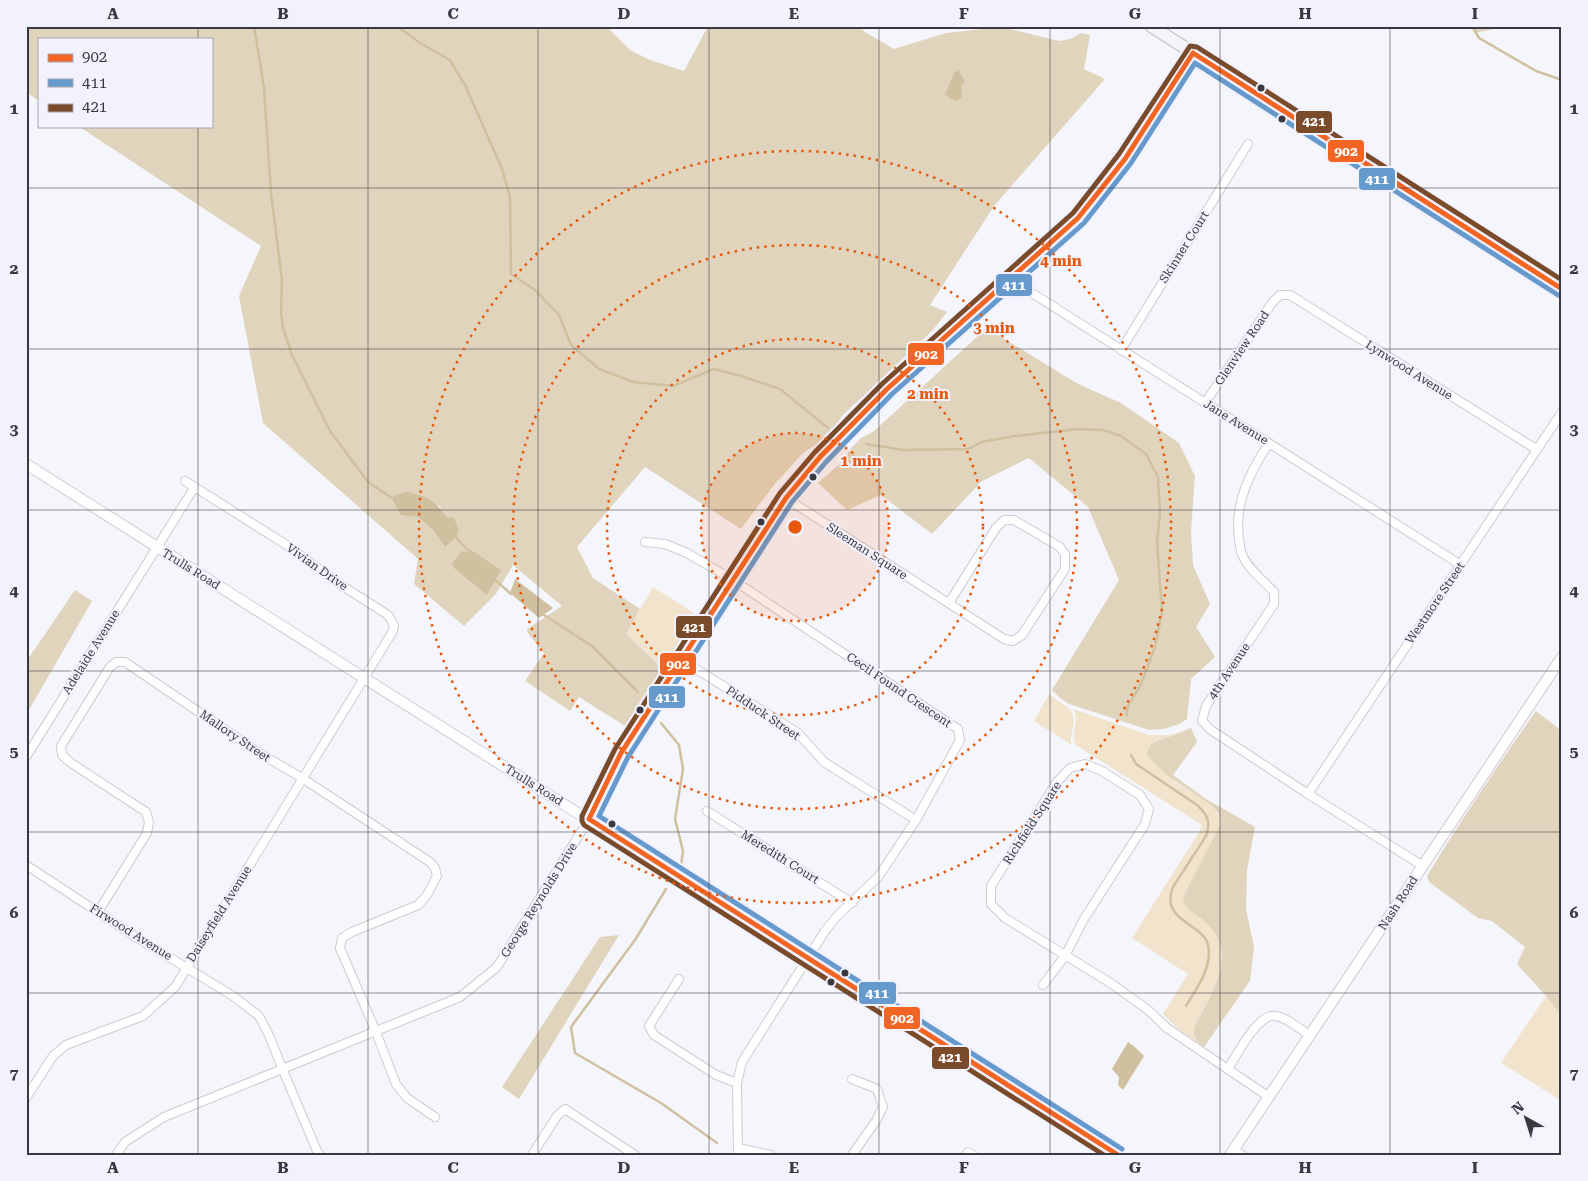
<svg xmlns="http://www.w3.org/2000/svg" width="1588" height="1181" viewBox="0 0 1588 1181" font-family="'Roboto Serif',serif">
<rect width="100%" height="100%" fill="#f5f5fc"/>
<g fill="#f1e3cc">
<polygon points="653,587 694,613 679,644 663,669 626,634"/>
<path d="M1049,694C1055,700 1064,703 1069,709C1080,719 1068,733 1072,745L1034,721Z"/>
<path d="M1073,709L1149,735H1170L1191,728L1173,736L1156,740C1160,750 1166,773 1172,779C1185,792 1224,803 1219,825C1215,846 1193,877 1183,897L1188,908L1207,923L1218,935L1221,947L1222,962L1217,982L1195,1026L1194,1038L1200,1044L1178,1029L1163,1014L1188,974L1132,938L1198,834L1202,825L1076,745C1069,734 1081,723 1073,709Z"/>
<polygon points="1546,996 1562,1017 1562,1101 1501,1063"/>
</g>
<g fill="#e1d4bd" fill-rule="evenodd">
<path d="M26,26H608L610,30L630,50L650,60L684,71L708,26H859L865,32L894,49L946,33L1002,27L1059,41L1070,39L1081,33L1090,35L1084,69L1105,79L994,206L930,305L947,312L933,330L842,416L835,427L818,443L802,454L774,485L741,529L645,467L577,547L593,578L640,609L626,634L663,669L625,726L579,697L570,711L525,681L544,653L527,632V629L562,606L513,565L496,594L464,626L414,584L418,559L263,423L239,296L261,246L78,126H211V39H39V101L26,92ZM438,505L447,517L445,547L433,530L418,517Z"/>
<polygon points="1470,26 1498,26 1494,29 1475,33"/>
<polygon points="990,330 1078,384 1121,403 1179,443 1195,476 1191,532 1193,565 1210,604 1196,627 1215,657 1191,679 1187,719 1179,724 1164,729 1149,730 1069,704 1060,698 1052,690 1119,580 1088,507 1029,458 982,481 932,534 881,495 847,510 818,483 844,460 851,448 861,438 874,431 980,334"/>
<polygon points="75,590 92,601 26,715 26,662"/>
<path d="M1536,711L1562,731V1017L1546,996L1517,964L1525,947L1492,921L1478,918L1429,882L1427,876C1461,820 1498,765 1536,711Z"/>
<path d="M1191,728L1197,742L1173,775L1206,799L1255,827L1247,870L1246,909L1254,947L1250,981L1204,1047C1195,1040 1192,1037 1195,1026C1212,991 1242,951 1202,919C1194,913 1184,908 1183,897L1215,835L1220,824L1219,814L1212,806L1171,778L1153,762L1147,754C1150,740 1160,740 1172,736C1178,734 1185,731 1191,728Z"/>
<polygon points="619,935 519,1099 502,1087 600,937"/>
</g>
<g fill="#d0c0a0">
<polygon points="958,70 965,82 961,85 962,98 956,101 951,99 945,94 954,73"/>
<path d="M407,492C429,497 433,499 447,517L454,518L459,530L456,537L445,547L433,530L418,517L401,515L392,499L395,495Z"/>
<polygon points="471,550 501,570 487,595 454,568 452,563 462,551 467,553"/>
<polygon points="515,579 553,608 539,618 510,593"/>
<polygon points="1128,1042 1136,1048 1144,1056 1123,1090 1118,1085 1119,1077 1112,1069"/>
</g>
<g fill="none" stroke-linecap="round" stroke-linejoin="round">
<g stroke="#d0c0a0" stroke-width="2.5">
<polyline points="254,26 264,88 271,193 282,280 281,312 283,328 292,355 330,431 368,482 395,500"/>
<polyline points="397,26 420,43 450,60 466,87 502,169 510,197 511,274 535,290 559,315 571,345 599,369 634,382 673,386 714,369 741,376 780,389 828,428"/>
<polyline points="1472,26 1479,38 1536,71 1562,80"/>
<polyline points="866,444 904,450 968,449 982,442 1015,436 1078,429 1103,430 1121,436 1146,454 1158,477 1160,514 1157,542 1162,612 1155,647 1141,684 1127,708 1127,715"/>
<polyline points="454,535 471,554"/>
<polyline points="493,578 511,594"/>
<polyline points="541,613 592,646 638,692"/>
<polyline points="661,723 679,745 683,769 675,819 683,851 681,866"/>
<path d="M1131,755L1136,764L1197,805C1208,815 1211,822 1206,836L1173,887C1159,921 1203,923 1208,945C1213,967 1196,989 1186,1006"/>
<polyline points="666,889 635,940 571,1027 575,1053 661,1103 717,1143"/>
</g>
<g stroke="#cdccd3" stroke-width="10">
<g id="minor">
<polyline points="1010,279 1461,565"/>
<polyline points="1121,350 1248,144"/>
<polyline points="1205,403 1272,303 1280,295 1290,295 1536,449"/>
<path d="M1269,443C1250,472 1234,503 1239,539C1240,544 1240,550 1242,554C1247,568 1264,581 1274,592V604L1206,706L1202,721L1211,730L1308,794L1423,866"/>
<polyline points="786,498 1004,639 1013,641 1022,635 1065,569 1065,554 1060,547 1014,520 1004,520 996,528 949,603"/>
<polyline points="645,542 665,544 687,553 733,580 958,729 960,740 916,820 879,876 837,916 825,931 742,1062 737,1083 738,1155"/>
<polyline points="682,660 798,733 824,762 916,820"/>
<polyline points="26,757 194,488"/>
<polyline points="1308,794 1562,412"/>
<polyline points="707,811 852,903"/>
<polyline points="26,865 136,937 233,996 259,1016 269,1035 282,1068 317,1151 320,1155"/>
<polyline points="98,912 147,833 149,822 146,812 71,763 62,755 61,746 110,667 116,662 125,662 261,754 302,778 430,862 435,868 437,876 427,895 418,905 352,932 342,938 340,948 376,1032 396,1084 407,1098 435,1117"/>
<polyline points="679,979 649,1026 654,1035 716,1075 737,1083"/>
<polyline points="1043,985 1065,956 1084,919 1145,824 1149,809 1140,795 1102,771 1085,764 1070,768 1057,782 991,886 991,904 1005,918 1112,984 1148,1010 1167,1028 1269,1097"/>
<path d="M1228,1069C1237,1055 1258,1012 1276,1016C1288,1018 1300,1029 1310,1036"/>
<polyline points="852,1079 877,1089 883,1107 876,1121 852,1155"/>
<polyline points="26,1098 53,1056 66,1045 143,1016 175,987 393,631 394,625 388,615 341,585 285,544 185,481"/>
<polyline points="738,1148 771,1155"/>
<polyline points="1233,1149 1242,1155"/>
<path d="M116,1155L125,1142L164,1117L460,997L497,967L589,819L621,753L786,498L820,457L887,389L1078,218C1123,168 1157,109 1193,53"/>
<polyline points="532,1155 557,1116 565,1109 635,1155"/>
<polyline points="966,1155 968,1152 973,1155"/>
</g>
</g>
<g stroke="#cdccd3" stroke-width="12">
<g id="tertiary">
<polyline points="26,464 1118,1155"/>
<polyline points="1230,1155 1562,657"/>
</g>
</g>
<g stroke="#cdccd3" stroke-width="14">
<polyline id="secondary" points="1151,26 1562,289"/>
</g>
<use href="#minor" stroke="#fefeff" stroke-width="8"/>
<use href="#tertiary" stroke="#fefeff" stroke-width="10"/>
<use href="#secondary" stroke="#f5f5f9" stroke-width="11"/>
<g stroke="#f2f2ff" stroke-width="9">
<polyline id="bus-1" points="1118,1155 589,819 621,753 786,498 820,457 887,389 1078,218 1125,159 1193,53 1562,289"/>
</g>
<g stroke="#f2f2ff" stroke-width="9">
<polyline id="bus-2" points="1122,1149 599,816 628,757 792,502 826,462 892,394 1084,223 1131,163 1195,63 1558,295"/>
</g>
<g stroke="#f2f2ff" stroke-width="9">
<polyline id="bus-3" points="1104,1155 584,825 582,821 582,816 615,749 780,493 815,452 882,384 1073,213 1119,154 1190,46 1197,47 1562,280"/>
</g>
<use href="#bus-1" stroke="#f26522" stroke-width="5"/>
<use href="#bus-2" stroke="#69c" stroke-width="5"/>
<use href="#bus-3" stroke="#7a4b2a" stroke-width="5"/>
</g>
<path fill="none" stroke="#3a3940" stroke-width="1" stroke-opacity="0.55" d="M198,26V39M368,26V1155M538,26V1155M709,26V1155M879,26V1155M1050,26V1155M1220,26V1155M1390,26V1155M198,126V1155M26,188H1562M26,349H1562M26,510H1562M26,671H1562M26,832H1562M26,993H1562"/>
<circle cx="795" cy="527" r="94" fill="#e8590c" fill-opacity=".12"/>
<g fill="none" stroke="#e8590c" stroke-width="2.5" stroke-dasharray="2.5 5">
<circle cx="795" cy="527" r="94"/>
<circle cx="795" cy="527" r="188"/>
<circle cx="795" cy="527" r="282"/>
<circle cx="795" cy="527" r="376"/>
</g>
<g fill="#3a3940" stroke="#f2f2ff" stroke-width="2">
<circle cx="1261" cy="88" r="4.5"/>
<circle cx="1282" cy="119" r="4.5"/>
<circle cx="813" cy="477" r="4.5"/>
<circle cx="761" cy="522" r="4.5"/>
<circle cx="640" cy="710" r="4.5"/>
<circle cx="612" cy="824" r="4.5"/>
<circle cx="845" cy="973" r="4.5"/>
<circle cx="831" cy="982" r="4.5"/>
</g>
<g text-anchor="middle" stroke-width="4" stroke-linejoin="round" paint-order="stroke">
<g font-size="12" fill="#3a3940" stroke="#f2f2ff">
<text transform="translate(1184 247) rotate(-58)" y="4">Skinner Court</text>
<text transform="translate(1242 348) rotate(-56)" y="4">Glenview Road</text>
<text transform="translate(1409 370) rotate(32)" y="4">Lynwood Avenue</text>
<text transform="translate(1236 422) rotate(32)" y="4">Jane Avenue</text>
<text transform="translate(867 551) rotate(33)" y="4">Sleeman Square</text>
<text transform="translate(317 567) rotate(35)" y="4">Vivian Drive</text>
<text transform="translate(191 569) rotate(32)" y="4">Trulls Road</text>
<text transform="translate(1435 603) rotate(-56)" y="4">Westmore Street</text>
<text transform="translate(91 652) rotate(-58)" y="4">Adelaide Avenue</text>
<text transform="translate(1229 671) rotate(-56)" y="4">4th Avenue</text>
<text transform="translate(899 690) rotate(34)" y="4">Cecil Found Crescent</text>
<text transform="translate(763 713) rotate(34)" y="4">Pidduck Street</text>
<text transform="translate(235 736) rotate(34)" y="4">Mallory Street</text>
<text transform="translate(534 785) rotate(32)" y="4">Trulls Road</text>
<text transform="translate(1032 823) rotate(-57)" y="4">Richfield Square</text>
<text transform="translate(780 857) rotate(32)" y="4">Meredith Court</text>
<text transform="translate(539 900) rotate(-58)" y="4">George Reynolds Drive</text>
<text transform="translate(1398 903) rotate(-57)" y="4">Nash Road</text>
<text transform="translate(219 914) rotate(-58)" y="4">Daiseyfield Avenue</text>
<text transform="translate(131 932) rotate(32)" y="4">Firwood Avenue</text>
</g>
</g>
<circle cx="795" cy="527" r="8" fill="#e8590c" stroke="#f2f2ff" stroke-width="2.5"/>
<g font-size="15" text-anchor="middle" font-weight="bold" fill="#e8590c" stroke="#f2f2ff" stroke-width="4" stroke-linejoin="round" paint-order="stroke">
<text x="1061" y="266">4 min</text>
<text x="994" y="333">3 min</text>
<text x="928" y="399">2 min</text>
<text x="861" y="466">1 min</text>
</g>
<g stroke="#f2f2ff" stroke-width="2">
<rect x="1295" y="110" width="38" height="24" rx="5" fill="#7a4b2a"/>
<rect x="1327" y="139" width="38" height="24" rx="5" fill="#f26522"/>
<rect x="1358" y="167" width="38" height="24" rx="5" fill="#69c"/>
<rect x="995" y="273" width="38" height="24" rx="5" fill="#69c"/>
<rect x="907" y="342" width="38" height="24" rx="5" fill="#f26522"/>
<rect x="675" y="615" width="38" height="24" rx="5" fill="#7a4b2a"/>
<rect x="659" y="652" width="38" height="24" rx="5" fill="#f26522"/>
<rect x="648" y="685" width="38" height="24" rx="5" fill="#69c"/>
<rect x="858" y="981" width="39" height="24" rx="5" fill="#69c"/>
<rect x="883" y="1006" width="38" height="24" rx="5" fill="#f26522"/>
<rect x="931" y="1046" width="39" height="24" rx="5" fill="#7a4b2a"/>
</g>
<g font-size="14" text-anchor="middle" font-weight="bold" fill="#fff">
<text x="1314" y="126">421</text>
<text x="1346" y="156">902</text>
<text x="1377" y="184">411</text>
<text x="1014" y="290">411</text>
<text x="926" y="359">902</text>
<text x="694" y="632">421</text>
<text x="678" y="669">902</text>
<text x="667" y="702">411</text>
<text x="877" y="998">411</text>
<text x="902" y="1023">902</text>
<text x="950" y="1062">421</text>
</g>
<rect width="1588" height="1181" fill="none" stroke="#f2f2ff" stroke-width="55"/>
<rect x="38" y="38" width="175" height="90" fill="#f2f2ff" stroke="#a8a8b3"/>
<rect x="48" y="54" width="25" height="8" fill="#f26522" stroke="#a8a8b3"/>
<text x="82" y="62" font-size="15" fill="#3a3940">902</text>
<rect x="48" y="79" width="25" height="8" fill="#6699cc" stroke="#a8a8b3"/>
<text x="82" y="88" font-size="15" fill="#3a3940">411</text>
<rect x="48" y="104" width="25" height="8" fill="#7a4b2a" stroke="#a8a8b3"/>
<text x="82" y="112" font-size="15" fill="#3a3940">421</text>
<g transform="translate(1526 1118) rotate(321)" stroke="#f2f2ff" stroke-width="4" paint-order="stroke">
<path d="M0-4L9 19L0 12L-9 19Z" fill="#3a3940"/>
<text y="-8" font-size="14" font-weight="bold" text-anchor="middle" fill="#3a3940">N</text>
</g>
<rect x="28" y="28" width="1532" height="1126" fill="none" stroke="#3a3940" stroke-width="2"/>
<g font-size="16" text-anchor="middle" font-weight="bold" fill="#3a3940">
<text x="113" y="19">A</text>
<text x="283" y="19">B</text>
<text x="453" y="19">C</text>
<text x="624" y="19">D</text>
<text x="794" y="19">E</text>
<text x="964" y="19">F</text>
<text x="1135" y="19">G</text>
<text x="1305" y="19">H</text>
<text x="1475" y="19">I</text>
<text x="14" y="114">1</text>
<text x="1574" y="114">1</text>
<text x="14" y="274">2</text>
<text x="1574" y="274">2</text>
<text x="14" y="435">3</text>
<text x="1574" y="435">3</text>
<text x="14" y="596">4</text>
<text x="1574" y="596">4</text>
<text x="14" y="757">5</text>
<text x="1574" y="757">5</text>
<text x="14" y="918">6</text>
<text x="1574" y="918">6</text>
<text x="14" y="1079">7</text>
<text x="1574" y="1079">7</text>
<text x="113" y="1173">A</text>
<text x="283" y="1173">B</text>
<text x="453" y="1173">C</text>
<text x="624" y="1173">D</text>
<text x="794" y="1173">E</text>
<text x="964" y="1173">F</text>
<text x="1135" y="1173">G</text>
<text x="1305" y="1173">H</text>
<text x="1475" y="1173">I</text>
</g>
</svg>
